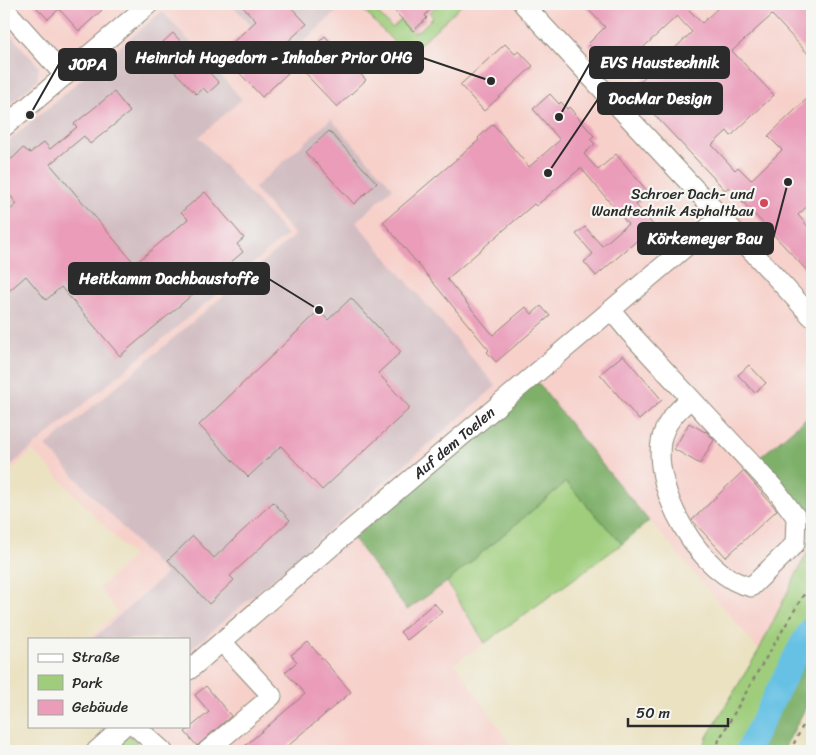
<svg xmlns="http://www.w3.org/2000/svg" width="816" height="755" viewBox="0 0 816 755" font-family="Sriracha,sans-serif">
<rect width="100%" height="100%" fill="#f6f6f2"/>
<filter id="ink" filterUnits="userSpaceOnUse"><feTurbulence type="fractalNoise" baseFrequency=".02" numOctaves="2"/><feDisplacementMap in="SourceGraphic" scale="10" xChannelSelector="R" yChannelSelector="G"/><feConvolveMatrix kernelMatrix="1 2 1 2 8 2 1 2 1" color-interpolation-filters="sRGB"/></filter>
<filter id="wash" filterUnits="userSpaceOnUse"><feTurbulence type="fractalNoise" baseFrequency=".0096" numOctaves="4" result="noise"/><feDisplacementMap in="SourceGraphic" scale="20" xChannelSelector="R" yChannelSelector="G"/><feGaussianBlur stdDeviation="1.12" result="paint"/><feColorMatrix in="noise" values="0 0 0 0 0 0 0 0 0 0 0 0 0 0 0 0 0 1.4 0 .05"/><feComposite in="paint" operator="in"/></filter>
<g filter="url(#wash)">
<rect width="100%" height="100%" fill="#ebe2c2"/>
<polygon fill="#f7d0ca" points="4,4 812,4 812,413 757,460 812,521 812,537 809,549 759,650 596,457 537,381 352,538 407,610 447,582 485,643 455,663 512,747 507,751 147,751 137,742 123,726 189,726 189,639 89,639 118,612 99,588 133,556 33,451 4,476"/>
<g fill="#d2bec2">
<polygon points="231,4 343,4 344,5 284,59"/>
<polygon points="162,11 242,99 199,137 287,235 4,471 4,145"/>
<polygon points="4,27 39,67 37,80 4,109"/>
<polygon points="331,119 393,188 356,222 496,386 189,651 189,639 93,639 166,574 46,446 295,235 254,188"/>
</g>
<g fill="#9fcd7b" stroke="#657c53">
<polygon points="358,4 369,4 392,28 401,20 413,33 421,29 433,17 429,13 439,4 463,4 407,56"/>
<polygon points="566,482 622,544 485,643 447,582"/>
<polygon points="812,537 812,615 791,651 737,751 702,751 707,737 759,650 809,549"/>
<polygon points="127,734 137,742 127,751 106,751"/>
</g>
<g fill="#7fb06b" stroke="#556e4b">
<polygon points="537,382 596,457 649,521 622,544 566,482 447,582 407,610 353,538"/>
<polygon points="812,413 812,521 757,460"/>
<polygon points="812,648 812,695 783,751 757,751"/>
</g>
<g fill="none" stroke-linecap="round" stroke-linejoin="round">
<polyline stroke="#66c1e4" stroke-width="24" points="747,751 801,645 812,627"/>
</g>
<g id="blocks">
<g fill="#ea9cb9">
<polygon points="33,4 96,4 102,10 79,31 59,9 48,19"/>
<polygon points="240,4 288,4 307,24 272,56 288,73 262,97 221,53 256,21"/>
<polygon points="388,4 437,4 425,15 427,18 413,31"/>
<polygon points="583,4 690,4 686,7 702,23 722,4 803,4 812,13 812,58 772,15 732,51 774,95 731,136 727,131 712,145 735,170 738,167 751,180 782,150 768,136 812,94 812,202 798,215 812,231 812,276 729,187 725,190 631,90 692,32 677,16 616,73 588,44 605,27"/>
<polygon points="173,33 219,83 208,93 203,88 196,94 154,50"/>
<polygon points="325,36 366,80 337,107 296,64"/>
<polygon points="505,44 515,54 519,51 533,66 484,111 460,85"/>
<polygon points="114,92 130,112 90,144 84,136 50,164 135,264 188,219 181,212 205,192 244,238 237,244 243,252 120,356 61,287 46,300 26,276 10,290 4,282 4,215 17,204 4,188 4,162 13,158 23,148 30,153 44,142 50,149 77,127 74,124"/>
<polygon points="550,94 559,104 561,102 567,109 569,107 594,136 590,139 595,144 584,154 598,170 616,154 649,193 636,205 654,226 596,276 584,262 593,254 576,234 585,227 602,246 628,224 581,168 536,206 534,204 447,279 493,335 526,307 532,314 541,306 550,316 496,362 487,352 489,350 383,222 479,140 478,138 493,124 529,167 560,140 533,109"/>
<polygon points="329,131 377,183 354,204 306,152"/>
<polygon points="351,298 401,352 378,373 410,408 322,490 281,446 248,477 199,425 319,311 328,320"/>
<polygon points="623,355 662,400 639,420 600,374"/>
<polygon points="749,365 766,383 755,393 738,375"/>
<polygon points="689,423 705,432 706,431 714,440 700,464 674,449"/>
<polygon points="743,471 777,510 726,557 692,520"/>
<polygon points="273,502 290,520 230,576 234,580 209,604 168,560 193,536 214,558"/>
<polygon points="434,603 442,612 407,640 400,632"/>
<polygon points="308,642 351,692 282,751 239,751 305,694 285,672 297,662 291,655"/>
<polygon points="206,686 231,716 197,746 185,732 209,712 195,695"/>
</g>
</g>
</g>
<g filter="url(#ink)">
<use href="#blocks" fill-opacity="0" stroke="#8b8676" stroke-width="1"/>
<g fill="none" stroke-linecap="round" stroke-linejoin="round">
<g stroke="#8b8676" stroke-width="21">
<g id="minor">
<polyline points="523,4 721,217 812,317"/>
<polyline points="4,8 65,76"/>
<polyline points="4,127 149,4"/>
<path d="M611,310L630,333L776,490L796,517L795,544L751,587C701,577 653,491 661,442C664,423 677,411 690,399"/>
<path id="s1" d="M189,670L347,533L721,217"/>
<polyline points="135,726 163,751"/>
<polyline points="96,751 124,726"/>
<polyline points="207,751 272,696 222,642"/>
</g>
</g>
<g stroke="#8b8676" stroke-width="2.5" stroke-dasharray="4 4" stroke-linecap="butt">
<polyline points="716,751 719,740 757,673 812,581"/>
<polyline points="790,751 812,708"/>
</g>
<use href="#minor" stroke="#fff" stroke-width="19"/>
</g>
</g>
<circle fill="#d1495b" stroke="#f6f6f2" stroke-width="2" cx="764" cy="203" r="5"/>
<g text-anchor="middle" stroke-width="4.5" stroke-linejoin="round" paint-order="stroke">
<g font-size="15" fill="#2b2b2b" stroke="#f6f6f2" text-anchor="end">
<text x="754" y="199">Schroer Dach- und<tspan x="754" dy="17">Wandtechnik Asphaltbau</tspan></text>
</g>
<g font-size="15" fill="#2b2b2b" stroke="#f6f6f2">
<text dy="5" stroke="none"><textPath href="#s1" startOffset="349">Auf dem Toelen</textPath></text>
</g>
</g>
<path fill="none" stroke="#2b2b2b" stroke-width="2" d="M491 81L423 58M559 117L590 63M30 115L59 64M548 173L598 99M788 182L773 239M319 310L269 279"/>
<g fill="#2b2b2b" stroke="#f6f6f2" stroke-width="2">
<circle cx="491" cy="81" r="5"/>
<circle cx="559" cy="117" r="5"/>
<circle cx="30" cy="115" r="5"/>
<circle cx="548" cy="173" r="5"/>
<circle cx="788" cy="182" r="5"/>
<circle cx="319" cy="310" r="5"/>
</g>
<g fill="#2b2b2b" stroke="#2b2b2b" stroke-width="2">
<rect x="126" y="42" width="297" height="31" rx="5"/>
<rect x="590" y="47" width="139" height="31" rx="5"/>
<rect x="59" y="49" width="57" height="31" rx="5"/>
<rect x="598" y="83" width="124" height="31" rx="5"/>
<rect x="638" y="223" width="135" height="31" rx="5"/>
<rect x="69" y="263" width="200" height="31" rx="5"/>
</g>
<g font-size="16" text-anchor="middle" font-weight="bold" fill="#fff">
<text x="274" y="63">Heinrich Hagedorn - Inhaber Prior OHG</text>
<text x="660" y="68">EVS Haustechnik</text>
<text x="88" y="70">JOPA</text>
<text x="660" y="104">DocMar Design</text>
<text x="705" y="244">Körkemeyer Bau</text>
<text x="169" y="284">Heitkamm Dachbaustoffe</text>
</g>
<rect width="816" height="755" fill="none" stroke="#f6f6f2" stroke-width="20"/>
<rect x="28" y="638" width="162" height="90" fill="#f6f6f2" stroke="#a5a5a2"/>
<rect x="38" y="654" width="25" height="8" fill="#ffffff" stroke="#a5a5a2"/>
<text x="72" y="662" font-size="15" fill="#2b2b2b">Straße</text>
<rect x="38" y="675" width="25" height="15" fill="#9fcd7b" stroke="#a5a5a2"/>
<text x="72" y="688" font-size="15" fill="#2b2b2b">Park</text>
<rect x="38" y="700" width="25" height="15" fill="#ea9cb9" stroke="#a5a5a2"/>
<text x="72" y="712" font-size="15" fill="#2b2b2b">Gebäude</text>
<path d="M628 718v8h100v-8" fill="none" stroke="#2b2b2b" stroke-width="2.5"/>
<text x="636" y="718" font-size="15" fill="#2b2b2b" stroke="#f6f6f2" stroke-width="4" paint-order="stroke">50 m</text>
</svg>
